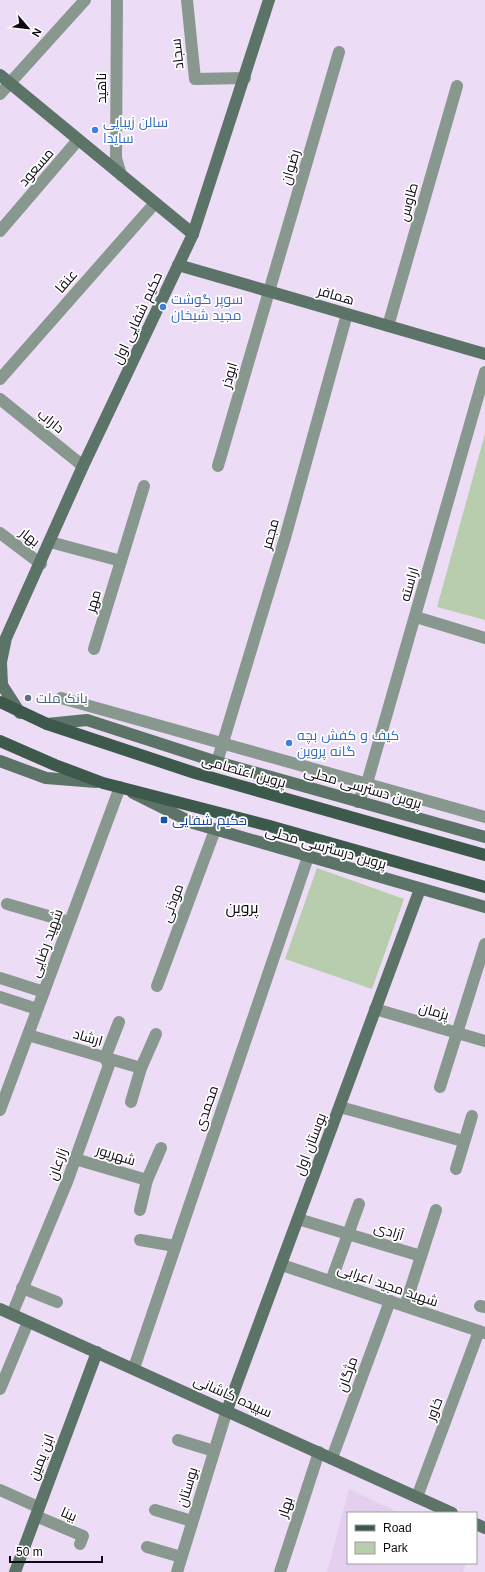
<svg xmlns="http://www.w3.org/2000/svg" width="485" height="1572" viewBox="0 0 485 1572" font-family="Arial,Cairo,sans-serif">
<rect width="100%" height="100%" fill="#eddcf5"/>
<polygon fill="#e4cfee" points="349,1489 400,1513 348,1513 348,1563 466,1563 463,1572 327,1572"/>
<g fill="#b8ccae">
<polygon points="485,434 485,620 437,607"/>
<polygon points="317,868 404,899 372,989 285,959"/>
</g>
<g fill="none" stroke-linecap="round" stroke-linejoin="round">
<g stroke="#88988f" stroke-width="12">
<polyline points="117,0 116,158 121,175"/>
<polyline points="187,0 195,79 245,78"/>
<polyline points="0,94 85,0"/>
<polyline points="0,231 78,140"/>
<polyline points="388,326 457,86"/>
<polyline points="0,379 155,203"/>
<polyline points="0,399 83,466"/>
<polyline points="218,466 339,52"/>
<polyline points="0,533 41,564"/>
<polyline points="50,542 121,561"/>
<polyline points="416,617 485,638"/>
<polyline points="94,649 144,486"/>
<polyline points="61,698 485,817"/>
<polyline points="217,762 285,538 347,314"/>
<polyline points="358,802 367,783 485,372"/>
<polyline points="7,904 69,922"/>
<polyline points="0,978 44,992"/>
<polyline points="157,986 215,830"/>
<polyline points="0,997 37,1009"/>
<polyline points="375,1009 485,1041"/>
<polyline points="28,1035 141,1068"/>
<polyline points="440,1087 485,944"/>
<polyline points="131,1102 141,1068 156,1034"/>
<polyline points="340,1107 463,1141"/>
<polyline points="0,1110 120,787"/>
<polyline points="75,1159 147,1180"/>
<polyline points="456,1169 472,1116"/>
<polyline points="140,1210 147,1180 161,1148"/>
<polyline points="298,1219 421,1256"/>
<polyline points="140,1240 175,1246"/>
<polyline points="282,1265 485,1333"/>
<polyline points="331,1281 359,1204"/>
<polyline points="22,1288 57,1302"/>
<polyline points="405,1306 436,1210"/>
<polyline points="480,1306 485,1307"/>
<polyline points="12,1314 67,1182 109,1065 105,1058 119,1022"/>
<polyline points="134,1368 308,857"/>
<polyline points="0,1389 28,1322"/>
<polyline points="178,1440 214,1451"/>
<polyline points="332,1458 390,1301"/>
<polyline points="0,1490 38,1507"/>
<polyline points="417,1497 479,1331"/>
<polyline points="155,1510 192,1521"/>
<polyline points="36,1516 83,1536 80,1544"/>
<polyline points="147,1547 181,1557"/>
<polyline points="177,1572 227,1410"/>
<polyline points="280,1572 319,1452"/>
</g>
<g stroke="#5c7367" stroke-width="12">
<polyline points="0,75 193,234"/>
<polyline points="178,265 485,354"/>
<polyline points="20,713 2,685 1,662 6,638 83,466 193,234 269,0"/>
<polyline points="47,724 87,720 217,762 485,837"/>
<polyline points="0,761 46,778 96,782"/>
<polyline points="133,793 193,823 485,907"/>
<polyline points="0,1309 452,1513"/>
<polyline points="227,1410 420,889"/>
<polyline points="476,1524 485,1528"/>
<polyline points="15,1572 97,1352"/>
</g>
<g stroke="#3d594b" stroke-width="12">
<polyline points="0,702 47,724 195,773 485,855"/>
<polyline points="0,741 55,765 103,783 266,825 485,887"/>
</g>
</g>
<g fill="#3f7fe0" stroke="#fff" stroke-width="1.5">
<circle cx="95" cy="130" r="4"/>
<circle cx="163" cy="307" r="4"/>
<circle cx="289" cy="743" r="4"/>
</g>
<circle fill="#5c6f8a" stroke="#fff" stroke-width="1.5" cx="28" cy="698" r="4"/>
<rect fill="#1a4fb4" stroke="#fff" stroke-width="1.5" x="160" y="816" width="8" height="8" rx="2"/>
<g text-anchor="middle" stroke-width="3.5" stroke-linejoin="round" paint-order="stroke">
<g font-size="14" fill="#0f0911" stroke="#fff">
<text transform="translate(177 54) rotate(-96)" y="5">سجاد</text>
<text transform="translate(101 88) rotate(-90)" y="5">ناهید</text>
<text transform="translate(36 167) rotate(-49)" y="5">مسعود</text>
<text transform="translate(290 167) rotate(-74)" y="5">رضوان</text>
<text transform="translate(408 202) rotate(-74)" y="5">طاوس</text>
<text transform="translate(66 281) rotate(-49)" y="5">عنقا</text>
<text transform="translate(336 295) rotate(16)" y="5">همافر</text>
<text transform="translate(137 318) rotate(-65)" y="5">حکیم شفایی اول</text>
<text transform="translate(229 375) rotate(-74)" y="5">ابوذر</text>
<text transform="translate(51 421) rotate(39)" y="5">داراب</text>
<text transform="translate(270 534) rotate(-74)" y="5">مجمر</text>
<text transform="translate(30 537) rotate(38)" y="5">بهار</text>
<text transform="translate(409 584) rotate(-74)" y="5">اراسته</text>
<text transform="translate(93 601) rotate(-73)" y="5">مهر</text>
<text transform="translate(244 771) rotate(16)" y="5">پروین اعتصامی</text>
<text transform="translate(363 787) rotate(16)" y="5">پروین دسترسی محلی</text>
<text transform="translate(326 847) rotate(16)" y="5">پروین درسترسی محلی</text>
<text transform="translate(172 903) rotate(-70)" y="5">موذنی</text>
<text transform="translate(46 943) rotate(-70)" y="5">شهید رضایی</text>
<text transform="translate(434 1011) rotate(16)" y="5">پژمان</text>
<text transform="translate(88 1037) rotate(16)" y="5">ارشاد</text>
<text transform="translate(206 1108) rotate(-71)" y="5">محمدی</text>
<text transform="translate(310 1144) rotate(-69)" y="5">بوستان اول</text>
<text transform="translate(116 1155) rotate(17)" y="5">شهریور</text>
<text transform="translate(57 1164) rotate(-70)" y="5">زارعان</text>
<text transform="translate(389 1231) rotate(17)" y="5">آزادی</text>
<text transform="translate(388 1285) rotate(19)" y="5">شهید مجید اعرابی</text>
<text transform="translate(347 1374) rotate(-70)" y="5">مژگان</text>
<text transform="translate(233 1396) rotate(24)" y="5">سپیده کاشانی</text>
<text transform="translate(434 1409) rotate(-69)" y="5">خاور</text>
<text transform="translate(41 1457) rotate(-69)" y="5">ابن یمین</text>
<text transform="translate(187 1487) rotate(-73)" y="5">بوستان</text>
<text transform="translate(285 1507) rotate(-72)" y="5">بهار</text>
<text transform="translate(69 1514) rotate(23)" y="5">بینا</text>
</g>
<g font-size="14" fill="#366cbe" stroke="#fff" text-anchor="start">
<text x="103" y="127">سالن زیبایی<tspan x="103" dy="16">سایدا</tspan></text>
<text x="171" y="304">سوپر گوشت<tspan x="171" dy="16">مجید شیخان</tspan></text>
<text x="297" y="740">کیف و کفش بچه<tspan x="297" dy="16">گانه پروین</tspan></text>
</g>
<g font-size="14" fill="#4e5e75" stroke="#fff" text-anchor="start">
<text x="36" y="703">بانک ملت</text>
</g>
<g font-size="14" fill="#164399" stroke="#fff" text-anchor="start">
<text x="172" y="825">حکیم شفایی</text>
</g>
<g font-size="16" fill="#0f0911" stroke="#fff">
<text x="242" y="913">پروین</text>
</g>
</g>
<rect x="347" y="1512" width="130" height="52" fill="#ffffff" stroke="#9f9da0"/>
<rect x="355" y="1525" width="20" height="6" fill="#3d594b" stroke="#9f9da0"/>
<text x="383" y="1532" font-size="12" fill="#0f0911">Road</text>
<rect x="355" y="1542" width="20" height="12" fill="#b8ccae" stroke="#9f9da0"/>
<text x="383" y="1552" font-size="12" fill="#0f0911">Park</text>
<g transform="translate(28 28) rotate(118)" stroke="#ffffff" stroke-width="3" paint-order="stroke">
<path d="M0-3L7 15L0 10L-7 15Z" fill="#0f0911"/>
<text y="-6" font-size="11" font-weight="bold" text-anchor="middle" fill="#0f0911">N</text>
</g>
<path d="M10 1556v6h92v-6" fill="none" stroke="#0f0911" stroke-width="2"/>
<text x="16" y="1556" font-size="12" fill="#0f0911" stroke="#ffffff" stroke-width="3" paint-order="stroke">50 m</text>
</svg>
